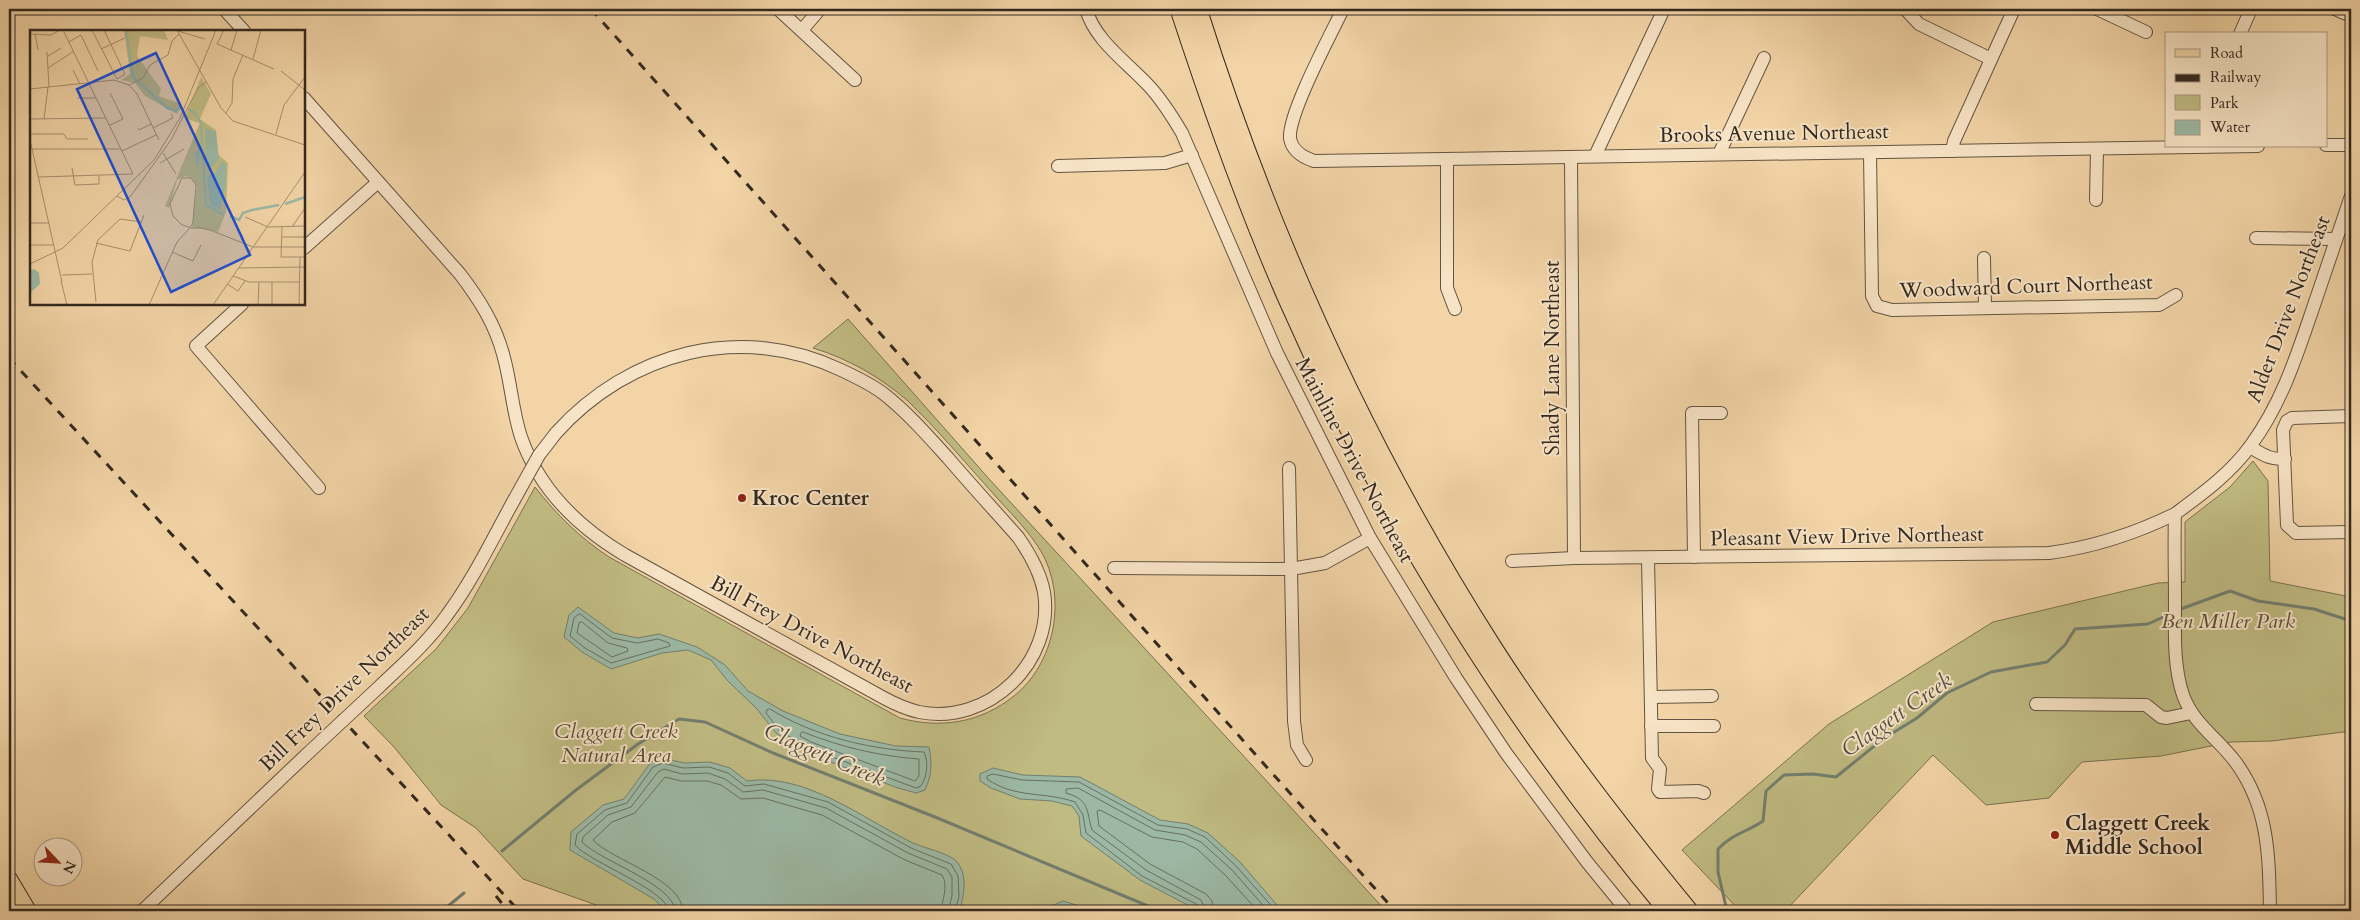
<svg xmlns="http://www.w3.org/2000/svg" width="2360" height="920" viewBox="0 0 2360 920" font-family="Cardo,serif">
<rect width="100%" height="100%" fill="#f2d4a6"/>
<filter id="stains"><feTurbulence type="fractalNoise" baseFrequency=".004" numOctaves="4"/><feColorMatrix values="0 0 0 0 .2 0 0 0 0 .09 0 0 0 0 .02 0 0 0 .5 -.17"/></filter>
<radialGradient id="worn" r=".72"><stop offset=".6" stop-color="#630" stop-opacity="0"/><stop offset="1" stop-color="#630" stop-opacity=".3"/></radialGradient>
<g fill="#c0bb82" stroke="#7a7251">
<path d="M848,319L990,480L1386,911H613L523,879L476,828L441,805L394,747L364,716L436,649L468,608L535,487C557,515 579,537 609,557L900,718C941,729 980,723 1014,696C1054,664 1067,601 1043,555C1030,531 1008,511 990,490C963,460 937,429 908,401C880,377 849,359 813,348Z"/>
<polygon points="2253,461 2268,481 2270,581 2351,597 2351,731 2272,741 2231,742 2161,756 2082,762 2049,798 1986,805 1933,755 1785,911 1740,911 1682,850 1829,724 1993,622 2158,583 2185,582 2185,522 2230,487"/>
</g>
<g fill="#9cb8a4" stroke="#727f6f">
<path d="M578,607L614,633L638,638L659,634L697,647L725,665L748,691L783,711L840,734L896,746L929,747C932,763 932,775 925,790L916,793L895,787L805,752L776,733L757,709L727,680L711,660L688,650L662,653L611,669L582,652L564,637L569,615Z"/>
<path d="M663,758L684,763L710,762L730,768L747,781C805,772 863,819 913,843C924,848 947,853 955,860C969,873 964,897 959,911H666L654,899L570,850L571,832L603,805L624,799L651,762Z"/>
<polygon points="993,768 1023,775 1080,777 1160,820 1188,824 1208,833 1240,862 1282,911 1199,911 1140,880 1081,836 1079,816 1072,806 1052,801 1020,799 991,788 980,781 980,774"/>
<polygon points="1063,901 1096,911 1039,911"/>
</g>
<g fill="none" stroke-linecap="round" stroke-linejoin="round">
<g stroke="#687062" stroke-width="1">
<polygon points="580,614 612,638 637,643 658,639 669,643 670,646 611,663 585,648 570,636 574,618"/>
<polygon points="582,622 608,643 627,648 628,651 612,657 577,633 579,623"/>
<path d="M770,709C815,737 872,750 924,752C929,763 927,776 921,786L916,788L808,748L779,730L766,713L767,710Z"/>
<path d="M803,732C841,747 878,756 919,759V776L915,781L811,742L800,736L801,733Z"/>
<path d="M669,911C667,890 591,863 575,845L577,834L605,810L627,803L653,767L663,763L683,768L709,767L728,773L745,786L764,784L828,802L911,848L951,864L958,876L959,897L955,911"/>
<path d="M675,911C674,884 600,861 582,842L583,837L608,815L631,807L658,772L664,769L682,774L708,773L725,779L743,792L763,790L826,808L908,853L947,869L952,877V896L948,911"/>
<path d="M683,911C682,879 613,861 593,840L612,822L635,813L665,777L681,781H707L721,785L741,799L763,798L822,815L905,860L942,875C949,887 942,899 941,911"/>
<path d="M1200,911L1198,905L1142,876L1086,833L1083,815L1075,802C1044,791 1016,799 987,779V776L993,774L1022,780L1079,782L1158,825L1187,829L1205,837L1236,866L1276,911"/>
<path d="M1206,911L1201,900L1146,870L1092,830C1086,810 1090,800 1066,793V789L1078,788L1155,830L1185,835L1201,842L1232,870L1268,911"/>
<polyline points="1214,911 1212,901 1206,894 1150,864 1099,826 1097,811 1100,810 1152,837 1183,842 1197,849 1226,876 1258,911"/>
</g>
<g stroke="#727f6f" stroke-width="3">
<polyline points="2178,610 2230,591 2258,601 2314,609 2351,621"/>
<polyline points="502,851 576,790 638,744 679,719 705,722 773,753 935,817 1160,911"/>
<polyline points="442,911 464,893"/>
<path d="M1727,911L1718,872V849C1732,834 1747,832 1763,821L1766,791L1784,775L1813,774L1836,777L1883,739L1917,718L1947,693L1991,672L2047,662L2065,645L2075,629L2148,624L2172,613"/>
</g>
<g stroke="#635442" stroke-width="14">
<g id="minor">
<polyline points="224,9 244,31"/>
<polyline points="778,9 855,80"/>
<path d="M1086,9C1095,41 1127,62 1149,86C1162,100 1172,116 1182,133L1277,353L1370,538L1456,678L1506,753L1587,862L1627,911"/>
<path d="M1343,9C1331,34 1288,114 1290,138C1292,151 1302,157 1314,161L2258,146"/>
<polyline points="1905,9 1919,24 1991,59"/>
<polyline points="2097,9 2146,32"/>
<polyline points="2335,9 2351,16"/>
<polyline points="802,30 820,9"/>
<polyline points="2240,34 2251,9"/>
<path d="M304,98L460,274C479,299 495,324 503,354C511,381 512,410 521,437C539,489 578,527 625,555L884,698C895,704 906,709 919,712C988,726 1055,662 1044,592C1040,571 1030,554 1018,537C995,511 971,485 948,458C928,436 908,413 884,394C871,384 856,377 841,370C741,322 629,352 556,433"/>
<polyline points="2326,145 2351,145"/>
<polyline points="1952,151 1954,141 2014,9"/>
<polyline points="1870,153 1872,296 1877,306 1892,310 2159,305 2176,295"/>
<polyline points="1719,154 1764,58"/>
<polyline points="1595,156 1664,9"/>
<polyline points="1571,157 1574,558"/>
<polyline points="1447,159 1447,288 1455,309"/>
<polyline points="1058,166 1165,163 1192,155"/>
<polyline points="2096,200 2097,150"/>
<polyline points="2256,238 2336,239"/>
<polyline points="304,248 378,182"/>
<polyline points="1984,258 1985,308"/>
<polyline points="242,304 196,346 319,488"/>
<polyline points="2351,416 2292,418 2287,421 2283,430 2287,525 2296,533 2351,532"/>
<path d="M2250,447C2262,454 2270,460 2285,459"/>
<polyline points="1289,468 1294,721 1297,745 1306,760"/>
<polyline points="1694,557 1692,413 1721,413"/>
<polyline points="1648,558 1652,758 1660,769 1658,789 1660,792 1698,791 1704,793"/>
<path d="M1512,561L1574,558L2049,553C2095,547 2134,534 2175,514"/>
<polyline points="1114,568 1291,569 1325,563 1370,538"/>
<path d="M379,687C403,664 428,642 447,615C473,580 493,538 514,500"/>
<polyline points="1651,697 1712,696"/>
<polyline points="2036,704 2146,705 2161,717 2167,718 2191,713"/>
<polyline points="1651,726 1714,726"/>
<polyline points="142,911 306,755"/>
<path d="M2270,911C2269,855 2269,806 2234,760C2216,737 2193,723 2183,695C2173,665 2175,632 2175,601C2175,572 2174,543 2175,514C2202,494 2231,473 2251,445C2281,404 2296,358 2312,311C2325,273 2338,234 2351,196"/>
</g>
</g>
<g stroke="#332920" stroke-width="18">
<polyline id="major" points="9,879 28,911"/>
</g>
<g stroke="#332920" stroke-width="21">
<g id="highway">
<path d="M1180,9C1212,107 1247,206 1289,301C1386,522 1514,725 1669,911"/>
<path d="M1197,9C1268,234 1365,449 1493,649C1552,741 1619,827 1688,911"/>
</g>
</g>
<use href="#minor" stroke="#f7e3c5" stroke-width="12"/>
<use href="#major" stroke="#f2d4a6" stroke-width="16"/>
<use href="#highway" stroke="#f2d4a6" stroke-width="19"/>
<g stroke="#332920" stroke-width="3" stroke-dasharray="9 9" stroke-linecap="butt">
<polyline points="591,9 1395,911"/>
<polyline points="9,358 519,911"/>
<polyline points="496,896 508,911"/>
</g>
<g stroke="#635442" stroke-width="14" stroke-linecap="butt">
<g id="minor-bridge">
<polyline points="514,500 539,455 556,433"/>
<polyline points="306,755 379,687"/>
</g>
</g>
<use href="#minor-bridge" stroke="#f7e3c5" stroke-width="12"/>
</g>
<g fill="#8f2418" stroke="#f7e3c5" stroke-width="2">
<circle cx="742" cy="498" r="5"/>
<circle cx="2055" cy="835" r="5"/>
</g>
<g text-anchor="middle" stroke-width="4" stroke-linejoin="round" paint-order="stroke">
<g font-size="21" fill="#332920" stroke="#f7e3c5">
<text transform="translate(1774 133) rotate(-1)" y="7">Brooks Avenue Northeast</text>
<text transform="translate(2026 286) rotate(-2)" y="7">Woodward Court Northeast</text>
<text transform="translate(2288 309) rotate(-69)" y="7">Alder Drive Northeast</text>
<text transform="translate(1552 358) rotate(-90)" y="7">Shady Lane Northeast</text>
<text transform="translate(1355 460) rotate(62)" y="7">Mainline Drive Northeast</text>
<text transform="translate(1847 536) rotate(-1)" y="7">Pleasant View Drive Northeast</text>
<text transform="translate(812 634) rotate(28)" y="7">Bill Frey Drive Northeast</text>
<text transform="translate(344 689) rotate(-44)" y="7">Bill Frey Drive Northeast</text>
</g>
<g font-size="21" font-weight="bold" fill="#332920" stroke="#f7e3c5" text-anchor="start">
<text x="752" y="505">Kroc Center</text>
<text x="2065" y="830">Claggett Creek<tspan x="2065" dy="24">Middle School</tspan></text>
</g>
<g font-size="21" font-style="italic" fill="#564e38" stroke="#f7e3c5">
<text x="2228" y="628">Ben Miller Park</text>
<text x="616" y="738">Claggett Creek<tspan x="616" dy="24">Natural Area</tspan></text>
</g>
<g font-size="22" font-style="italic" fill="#4d4d41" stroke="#f7e3c5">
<text transform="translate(1896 714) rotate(-35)" y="8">Claggett Creek</text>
<text transform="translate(825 754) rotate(23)" y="8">Claggett Creek</text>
</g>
</g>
<g transform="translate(30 30)">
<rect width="275" height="275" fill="#f2d4a6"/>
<path d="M94,0H134L138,10L110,6L107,26L131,59L129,66L151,74L147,84L115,66L105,53L91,50L100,44ZM171,47L181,64L168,93L155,88ZM171,90L186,100L187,123L198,133L196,182L188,202L162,197L167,156L162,148L155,146L147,150L139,178L135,176Z" fill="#c0bb82"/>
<path d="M175,98L186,102L189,129L182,137L176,134ZM171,114L168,138L169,147L165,125ZM192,131L196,134V154L190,180L180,175L177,146L185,143ZM4,239L9,243L10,254L0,263V240Z" fill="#9cb8a4"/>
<path fill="none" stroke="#9cb8a4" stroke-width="2.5" d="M96,0L103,47L137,78L146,81L151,77M158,79L165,83L171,93L176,175L194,185M255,174L275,167M200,186L209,190L213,183L222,180L249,175"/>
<path fill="none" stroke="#a69070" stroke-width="1" d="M62,0L87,49L95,44L74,0M147,0L169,39M194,0L187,14L244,39M148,1L175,9M0,4L21,5L30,0M5,4L8,20M39,12L51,5L68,41M71,19L95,8M201,20L207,0M17,22L19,57M18,26L31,18M223,29L231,0M18,38L44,21M169,39L191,78L203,91L275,115M43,40L50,54M251,41L275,60M99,55L107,64L129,110M0,59L84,50L99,55L113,48L120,35L138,25L142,11L149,4M47,68H66M196,83L202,73L203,49L213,25M0,89L76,88M14,89L18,57M80,95L93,89L80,63M108,98L109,100L121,94M123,98L143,88L141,84M0,104H34L37,109H58M246,104L254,75L275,47M0,110L32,252M2,119H91M92,121L126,105M133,123L146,144M130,133L154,119M42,138L45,155L69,154V146M9,147L103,144L33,0M87,166L94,170L100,167L141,110L168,58L176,52M215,187L238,197L275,196M0,193H19M262,197L275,178M252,207H275M66,213L100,221L114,185M0,215H23M142,222L163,231L171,215M251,227L252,197M251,227H275M0,234L33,218L124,130L150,88L186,0M209,238L275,237M32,245L62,244M203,246L219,252H270M31,251L37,275M197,254L208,261L215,251M66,272L62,232L68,210L90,189L112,192M30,275H74M119,275L147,212L159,199V198L162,195L163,191L166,155L161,148H152L140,174L143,186L152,195L159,197L160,198H173L175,199L180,200L223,217H275M183,275L275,142M228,275L229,252M242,275V252M269,275L270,227"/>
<path fill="#1d4ed8" fill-opacity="0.15" stroke="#1d4ed8" stroke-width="2.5" d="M126,23L220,225L141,262L47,59Z"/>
<rect width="275" height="275" fill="none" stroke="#332920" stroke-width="2.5"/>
</g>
<rect width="2360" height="920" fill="none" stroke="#f2d4a6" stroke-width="30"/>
<rect x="10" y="10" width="2340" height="900" fill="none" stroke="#332920" stroke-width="2.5"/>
<rect x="15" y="15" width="2330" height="890" fill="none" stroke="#332920"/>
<rect x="2165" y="32" width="162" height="115" fill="#f7e3c5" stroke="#a99983"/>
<rect x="2175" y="49" width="25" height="8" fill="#f2d4a6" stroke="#a99983"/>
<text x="2210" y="58" font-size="15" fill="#332920">Road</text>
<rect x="2175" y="74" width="25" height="8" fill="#332920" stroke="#a99983"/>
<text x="2210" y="82" font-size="15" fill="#332920">Railway</text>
<rect x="2175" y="95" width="25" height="15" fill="#c0bb82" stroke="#a99983"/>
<text x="2210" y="108" font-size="15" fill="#332920">Park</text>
<rect x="2175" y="120" width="25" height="15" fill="#9cb8a4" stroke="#a99983"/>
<text x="2210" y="132" font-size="15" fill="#332920">Water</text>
<g transform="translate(58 862) rotate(115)"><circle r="24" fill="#f7e3c5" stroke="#a99983"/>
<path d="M0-4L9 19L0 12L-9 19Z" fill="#8f2418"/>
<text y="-8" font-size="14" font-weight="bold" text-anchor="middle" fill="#332920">N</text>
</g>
<rect width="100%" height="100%" filter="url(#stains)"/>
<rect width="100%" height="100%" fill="url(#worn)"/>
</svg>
